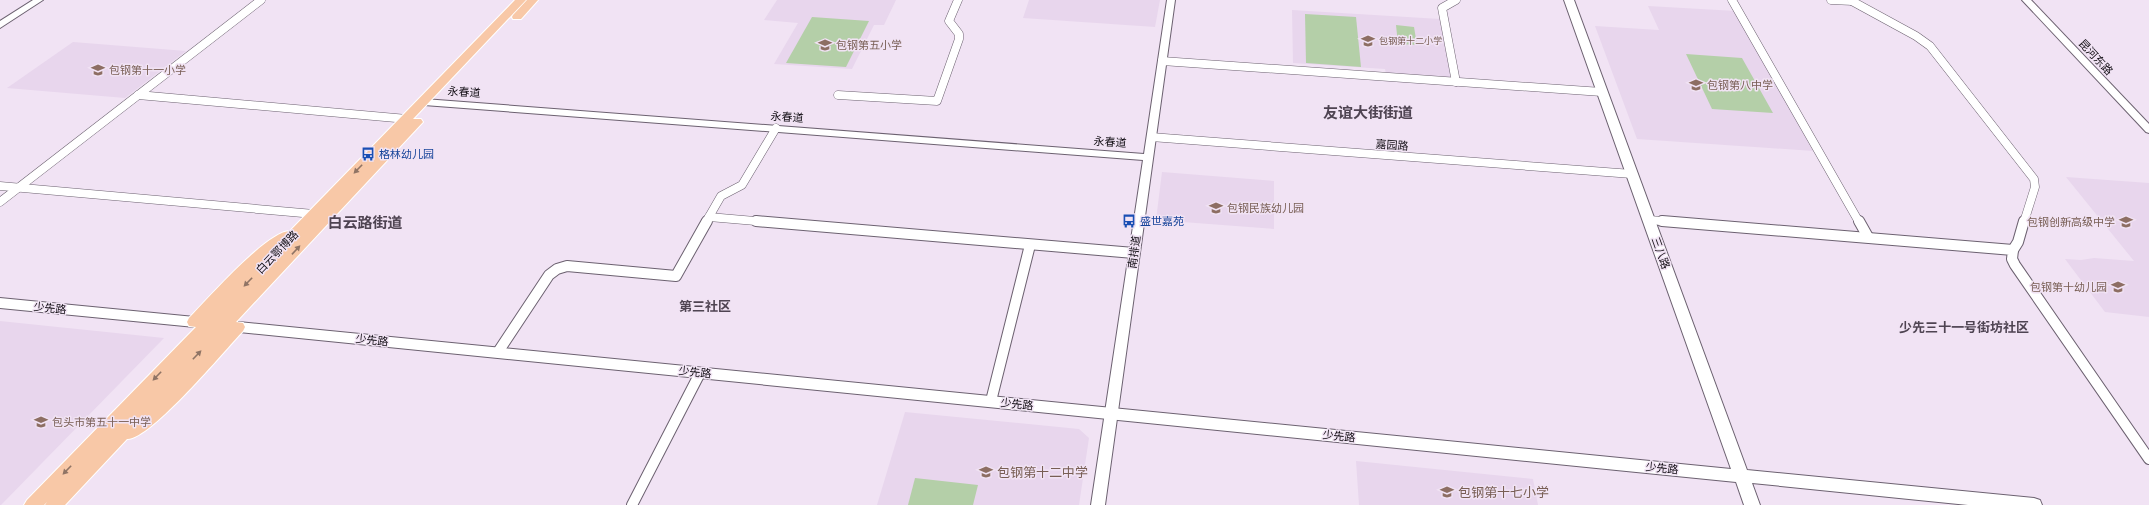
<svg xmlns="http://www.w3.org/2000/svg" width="2149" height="505" viewBox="0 0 2149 505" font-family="'Nunito Sans','Noto Sans SC',sans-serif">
<rect width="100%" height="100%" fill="#f1e3f4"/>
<g fill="#e8d6ed">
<polygon points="777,0 896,0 884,25 874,25 852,69 774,64 798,23 764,20"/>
<polygon points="1029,0 1160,0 1155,27 1023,18"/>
<polygon points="1648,6 1736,11 1813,151 1637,139 1595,26 1659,30"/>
<polygon points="1292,10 1440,19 1451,78 1386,74 1385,69 1293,63"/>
<polygon points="73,42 186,51 125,98 7,88"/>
<polygon points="1162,172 1274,181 1274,229 1156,220"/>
<polygon points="2066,177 2149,183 2149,317 2105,312 2065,259 2081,260 2094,258 2134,261"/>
<polygon points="0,321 164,338 1,505 0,505"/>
<polygon points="905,412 1079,429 1089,438 1079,505 877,505"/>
<polygon points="1356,461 1533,479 1538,505 1359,505"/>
</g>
<g fill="#b4cfa8">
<polygon points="1305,14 1356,17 1361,67 1306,63"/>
<polygon points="812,17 869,21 846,67 786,63"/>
<polygon points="1396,25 1414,27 1417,45 1398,44"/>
<polygon points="1686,54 1742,58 1773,113 1712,109"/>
<polygon points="915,478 978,485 973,505 908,505"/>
</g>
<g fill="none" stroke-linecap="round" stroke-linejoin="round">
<g stroke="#6c6170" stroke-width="9">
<g id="minor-far1">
<polyline points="1456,0 1442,8 1456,82"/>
<polyline points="1732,0 1859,222"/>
<polyline points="1831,0 1853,1"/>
<polyline points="1850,0 1916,36 1930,46 2034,179 2035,187 2024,222"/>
<polyline points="1162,61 1602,92"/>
<polyline points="138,95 407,119"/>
<polyline points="838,95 937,101 959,39 959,34 949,21 958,0"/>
<polyline points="1151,137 1632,174"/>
<polyline points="0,186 314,214"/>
<polyline points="0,202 261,0"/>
<polyline points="709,217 768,222"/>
<polyline points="1649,220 1675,222"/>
<polyline points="706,222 721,196 742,185 776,128"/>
</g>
</g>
<g stroke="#6c6170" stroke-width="12">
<g id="minor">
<polyline points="756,221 1134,253"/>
<polyline points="1662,221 2013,250 2012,259 2015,265 2149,459"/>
<polyline points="1859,221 1868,237"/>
<polyline points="2013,250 2018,242 2024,221"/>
<polyline points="498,352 549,275 557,269 567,266 676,276 707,221"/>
<polyline points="991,401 1030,245"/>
<polyline points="632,505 700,373"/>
</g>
</g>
<g stroke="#6c6170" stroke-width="2">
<g id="tertiary">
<polygon points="33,0 43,0 0,28 0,21"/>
<polygon points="1167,0 1175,0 1105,505 1091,505 1143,160 424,105 419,102 424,99 1144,154"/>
<polygon points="2022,0 2031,0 2149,124 2149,133 2146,132"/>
</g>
</g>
<g stroke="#6c6170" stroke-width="2">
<g id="secondary">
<polygon points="1564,0 1574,0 1747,470 2034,498 2040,500 2042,505 1968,505 1752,483 1760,505 1744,505 1736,482 229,331 224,329 222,326 224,323 229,321 1731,469"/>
<polygon points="0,298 205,318 210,320 212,323 210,326 205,328 0,308"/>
</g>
</g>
<g stroke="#fff" stroke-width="2">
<g id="primary">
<path d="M515,0H526L413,119H421L423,122L236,322L243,323L245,327L243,331C225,350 149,441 127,439L65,505H45L47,502L44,505H24L27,500L196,327L189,326L187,322L189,318C207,300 267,231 290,231Z"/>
<polygon points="527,0 538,0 521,19 513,19 512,17 513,15"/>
</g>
</g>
<use href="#minor-far1" stroke="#fff" stroke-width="8"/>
<use href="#minor" stroke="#fff" stroke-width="10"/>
<use href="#tertiary" fill="#fff" fill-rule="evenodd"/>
<use href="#secondary" fill="#fff" fill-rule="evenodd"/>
<use href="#primary" fill="#f8c8a7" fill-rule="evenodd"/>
</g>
<defs><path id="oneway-solid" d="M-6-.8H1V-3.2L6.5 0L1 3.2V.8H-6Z"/></defs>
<g fill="#907465">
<use href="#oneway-solid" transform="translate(358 169) rotate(134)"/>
<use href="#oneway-solid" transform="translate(296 250) rotate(-47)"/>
<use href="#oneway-solid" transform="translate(248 282) rotate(134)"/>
<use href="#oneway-solid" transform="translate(197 355) rotate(-46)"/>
<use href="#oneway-solid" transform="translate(157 376) rotate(134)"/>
<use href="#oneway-solid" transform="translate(67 470) rotate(134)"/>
</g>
<defs>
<g id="school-bare" transform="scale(1.08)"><path d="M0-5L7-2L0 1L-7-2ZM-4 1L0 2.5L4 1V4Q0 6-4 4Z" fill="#8d6e63" stroke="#f1e3f4" stroke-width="2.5" paint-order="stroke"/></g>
<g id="bus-bare" transform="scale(1.08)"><path d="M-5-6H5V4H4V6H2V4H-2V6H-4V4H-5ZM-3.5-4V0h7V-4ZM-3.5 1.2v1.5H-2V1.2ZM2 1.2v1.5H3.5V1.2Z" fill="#1a4fb4" stroke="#f1e3f4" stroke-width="2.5" paint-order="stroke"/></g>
</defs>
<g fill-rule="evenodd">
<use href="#school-bare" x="1368" y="41"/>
<use href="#school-bare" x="825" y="45"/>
<use href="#school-bare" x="98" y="70"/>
<use href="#school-bare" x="1696" y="85"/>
<use href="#bus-bare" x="368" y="154"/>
<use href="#school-bare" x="1216" y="208"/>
<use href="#bus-bare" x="1129" y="221"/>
<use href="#school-bare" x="2126" y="222"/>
<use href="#school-bare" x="2118" y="287"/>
<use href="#school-bare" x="41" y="422"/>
<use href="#school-bare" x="986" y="472"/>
<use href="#school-bare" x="1447" y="492"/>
</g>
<g text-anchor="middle" stroke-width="3" stroke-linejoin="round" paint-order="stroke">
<g font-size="9" fill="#785e54" stroke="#f1e3f4" text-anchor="start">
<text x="1379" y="44">包钢第十二小学</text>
</g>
<g font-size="11" fill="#785e54" stroke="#f1e3f4" text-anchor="start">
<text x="836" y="49">包钢第五小学</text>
<text x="109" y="74">包钢第十一小学</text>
<text x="1707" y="89">包钢第八中学</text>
<text x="1227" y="212">包钢民族幼儿园</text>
<text x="2115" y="226" text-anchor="end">包钢创新高级中学</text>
<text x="2107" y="291" text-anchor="end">包钢第十幼儿园</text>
<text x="52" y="426">包头市第五十一中学</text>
</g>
<g font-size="11" fill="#120e14" stroke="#f1e3f4">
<text transform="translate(2096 57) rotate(47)" y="4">昆河东路</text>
<text transform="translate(464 92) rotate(4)" y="4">永春道</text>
<text transform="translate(787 117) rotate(4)" y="4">永春道</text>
<text transform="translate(1110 142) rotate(4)" y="4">永春道</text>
<text transform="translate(1392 145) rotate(4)" y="4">嘉园路</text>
<text transform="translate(277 252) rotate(-46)" y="4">白云鄂博路</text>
<text transform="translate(1134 252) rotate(-82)" y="4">南排道</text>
<text transform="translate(1661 253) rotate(70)" y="4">三八路</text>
<text transform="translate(50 308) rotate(6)" y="4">少先路</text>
<text transform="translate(372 340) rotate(6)" y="4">少先路</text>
<text transform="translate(695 372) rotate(6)" y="4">少先路</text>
<text transform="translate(1017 404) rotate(6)" y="4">少先路</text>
<text transform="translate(1339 436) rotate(6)" y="4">少先路</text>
<text transform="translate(1662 468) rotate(6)" y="4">少先路</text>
</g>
<g font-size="11" fill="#164399" stroke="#f1e3f4" text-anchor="start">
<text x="379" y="158">格林幼儿园</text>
<text x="1140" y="225">盛世嘉苑</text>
</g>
<g font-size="13" font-weight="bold" fill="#4f4452" stroke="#f1e3f4">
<text x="705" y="311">第三社区</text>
<text x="1964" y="332">少先三十一号街坊社区</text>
</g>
<g font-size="13" fill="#785e54" stroke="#f1e3f4" text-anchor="start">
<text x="997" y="477">包钢第十二中学</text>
<text x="1458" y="497">包钢第十七小学</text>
</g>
<g font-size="15" font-weight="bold" fill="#4f4452" stroke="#f1e3f4">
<text x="1368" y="118">友谊大街街道</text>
<text x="365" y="228">白云路街道</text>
</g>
</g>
</svg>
